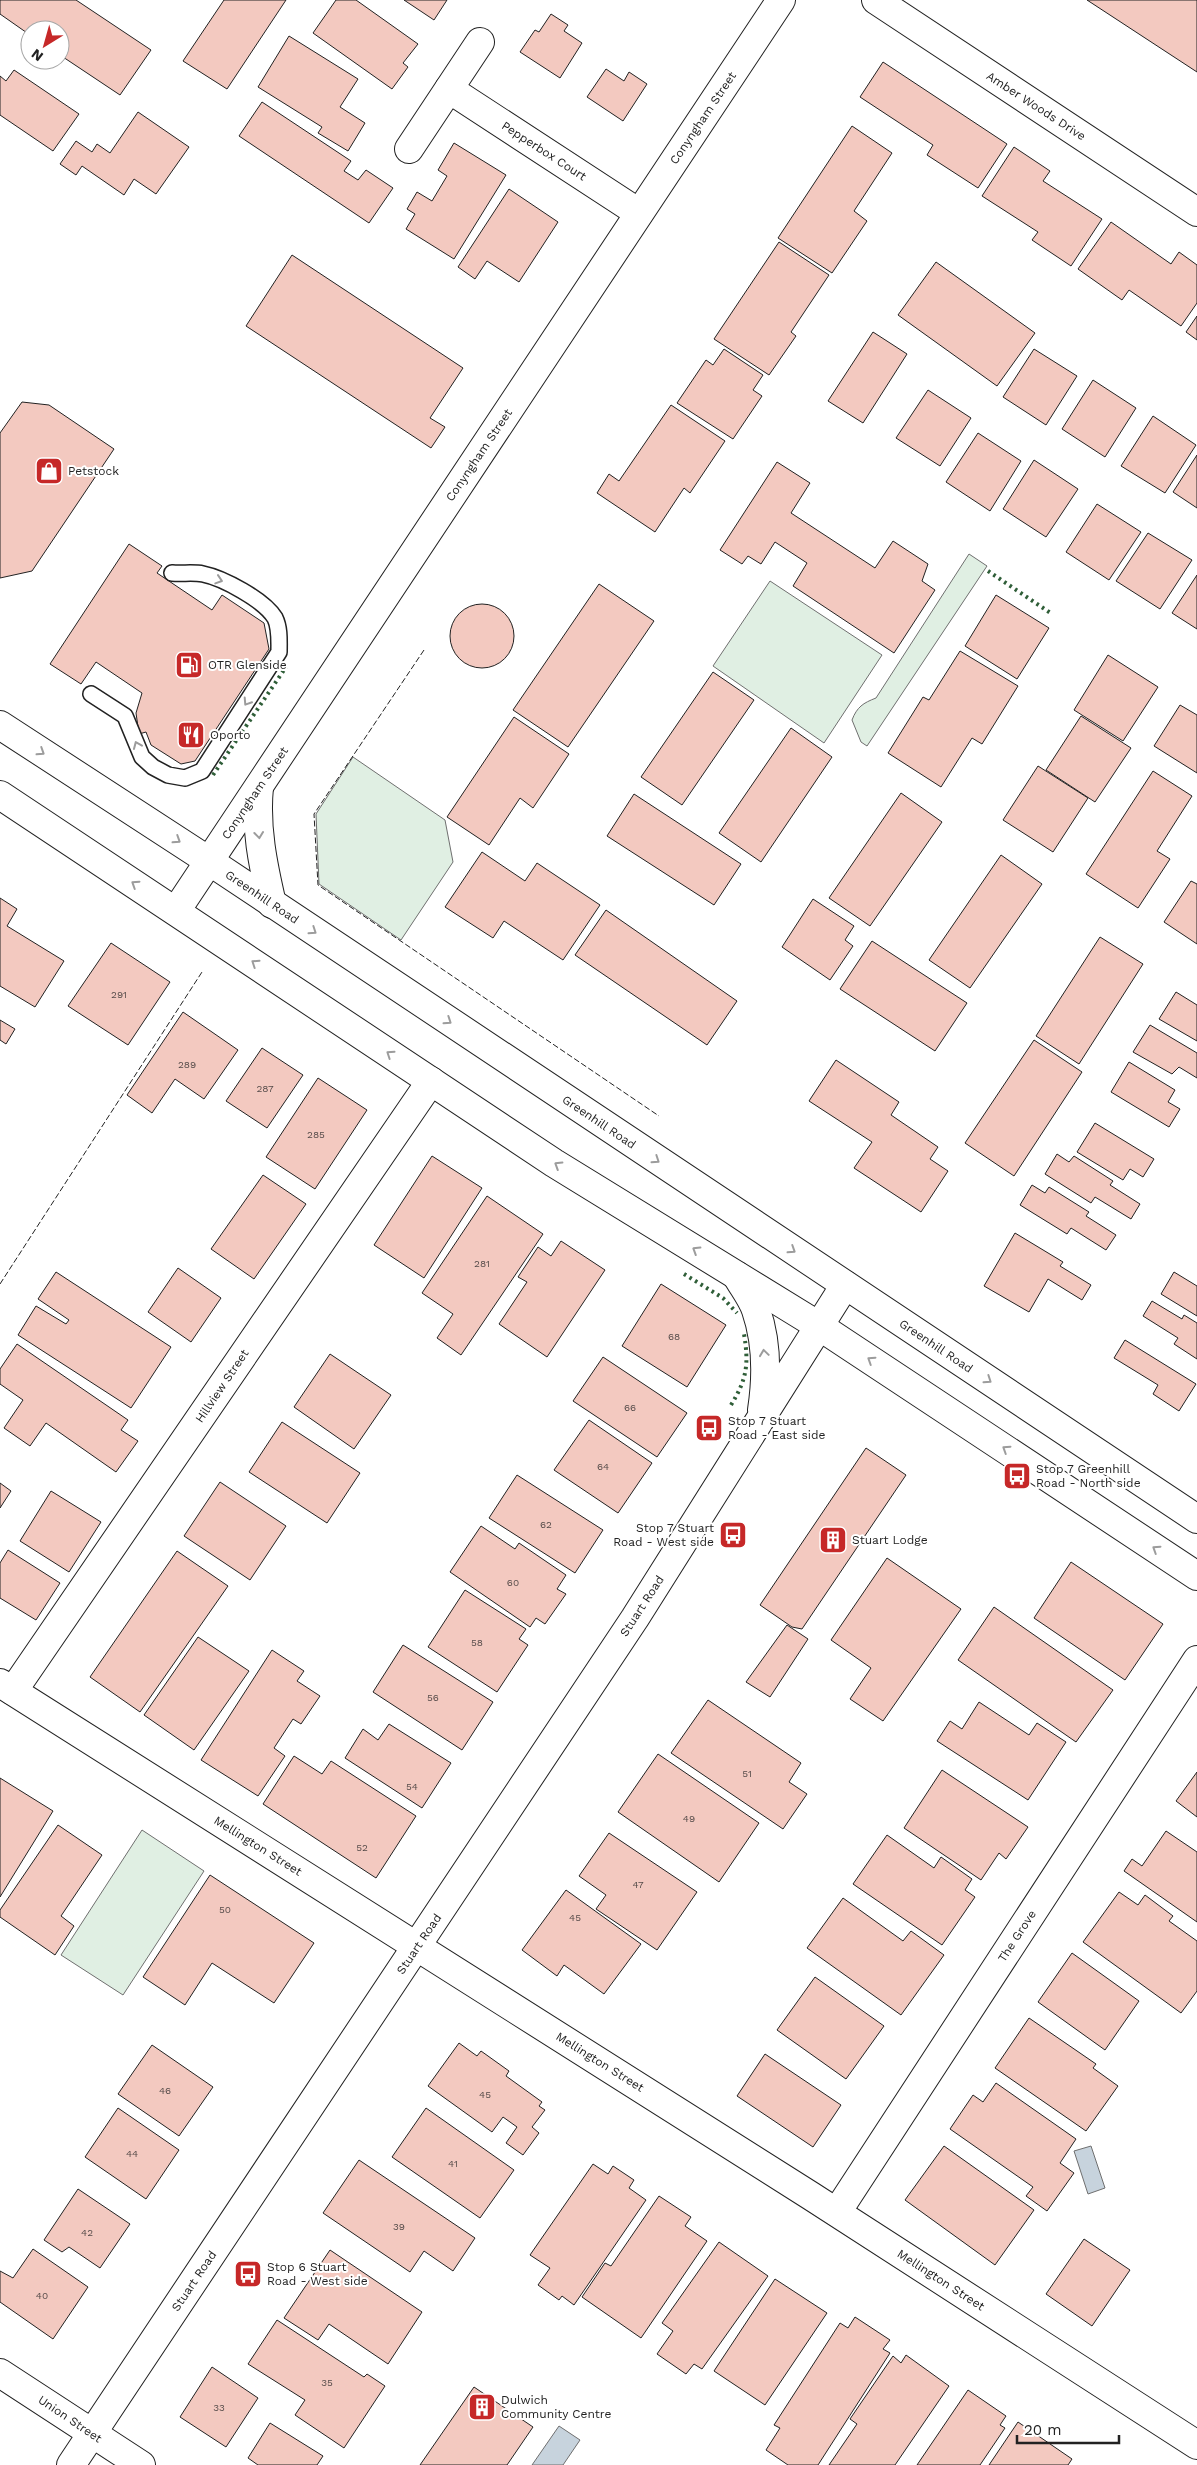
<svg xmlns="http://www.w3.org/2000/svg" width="1197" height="2465" viewBox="0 0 1197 2465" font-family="'Work Sans',sans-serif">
<rect width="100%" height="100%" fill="#fff"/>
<g fill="#e0efe3" stroke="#6f6f6f">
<path d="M969,554L987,566L867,746L861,742L852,720C857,707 863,703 876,698Z"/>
<polygon points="770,581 882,655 824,743 713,666"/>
<polygon points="353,757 445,820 453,862 401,940 319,884 316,814"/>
<polygon points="142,1830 204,1871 123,1995 61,1955"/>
</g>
<g fill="#c7d3dd" stroke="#6f6f6f">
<polygon points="1091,2146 1105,2188 1088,2194 1074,2151"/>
<polygon points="559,2426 580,2440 563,2465 532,2465"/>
</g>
<g fill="#f3c9c0" stroke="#222">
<polygon points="0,0 76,0 151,50 120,95 60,55 60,30 30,30 30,35 0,14"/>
<polygon points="224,0 286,0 227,89 183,61"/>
<polygon points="336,0 356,0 418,44 403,63 408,67 392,89 313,33"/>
<polygon points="404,0 447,0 434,20"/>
<polygon points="1087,0 1197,0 1197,72"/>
<polygon points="551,14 568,25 564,31 582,43 560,78 520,52 535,30 539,32"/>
<polygon points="289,36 358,79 340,107 365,123 348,151 318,133 322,127 258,87"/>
<polygon points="883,62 1007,144 978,188 927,155 933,145 860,97"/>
<polygon points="606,69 624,81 629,72 647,84 623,121 587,97"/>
<polygon points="14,70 79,114 53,151 0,115 0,76 6,81"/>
<polygon points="262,102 351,161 344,171 358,180 366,170 393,188 369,223 239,136"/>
<polygon points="138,112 189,147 156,194 134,179 124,195 82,166 76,175 60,164 76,141 92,152 97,144 110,153"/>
<polygon points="852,126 892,153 854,211 867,221 832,273 778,238"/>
<polygon points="454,143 506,175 454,259 406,229 415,214 407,209 417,192 432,201 447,176 438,170"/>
<polygon points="1014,147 1050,171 1043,181 1102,219 1071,266 1032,240 1038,232 982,196"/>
<polygon points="509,189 558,222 519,282 487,261 475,279 458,267"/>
<polygon points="1111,222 1171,264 1179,252 1197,265 1197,303 1181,326 1129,290 1122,300 1078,269"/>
<polygon points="779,242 829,275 791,332 796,336 769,375 714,339"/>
<polygon points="292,255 463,368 430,418 445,427 431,448 246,326"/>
<polygon points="936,262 1035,333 997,386 898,315"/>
<polygon points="1197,316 1197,340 1186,332"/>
<polygon points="873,332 907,354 863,423 828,401"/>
<polygon points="724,349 763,375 753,390 762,396 733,439 677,403 706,360 713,365"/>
<polygon points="1034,349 1077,376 1046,425 1003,397"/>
<polygon points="1093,380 1136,408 1105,457 1062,429"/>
<polygon points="928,390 971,418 940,466 896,438"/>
<polygon points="22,402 49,405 114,449 32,571 0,578 0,433"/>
<polygon points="671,405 725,441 690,493 684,488 655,532 597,493 609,474 619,481"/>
<polygon points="1153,416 1196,445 1165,493 1121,466"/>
<polygon points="978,433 1021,461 990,511 946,482"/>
<polygon points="1197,455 1197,508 1173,492"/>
<polygon points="1034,460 1078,489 1046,537 1003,509"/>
<polygon points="777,462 810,483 791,513 875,568 893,541 928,564 922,581 935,590 894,653 793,586 807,563 775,542 761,564 748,556 742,564 720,550"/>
<polygon points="1097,504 1141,532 1109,580 1066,552"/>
<polygon points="1148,533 1192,560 1160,609 1116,581"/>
<polygon points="129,544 162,566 157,573 212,610 222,595 264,623 269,649 195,761 181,764 151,745 146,732 139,734 136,713 142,693 96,662 81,684 50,664"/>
<polygon points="1197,575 1197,629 1172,613"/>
<polygon points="599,584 654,621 568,747 513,710"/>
<polygon points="996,595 1049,628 1017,679 965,646"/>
<circle cx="482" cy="636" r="32"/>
<polygon points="960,651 1018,686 982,744 972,738 941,787 888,753 923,697 929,700"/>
<polygon points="1108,655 1158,687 1123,741 1074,710"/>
<polygon points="713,672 754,700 682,805 641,777"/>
<polygon points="1180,705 1197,715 1197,773 1154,746"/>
<polygon points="1081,716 1131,748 1095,802 1046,770"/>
<polygon points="514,717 569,754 533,808 520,798 489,845 447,817"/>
<polygon points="791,728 832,757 761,862 719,833"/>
<polygon points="1038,766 1088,798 1053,852 1003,820"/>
<polygon points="1153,771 1192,796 1157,851 1170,859 1138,908 1086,874"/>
<polygon points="901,793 942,822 870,926 829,898"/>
<polygon points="634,794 741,864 714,905 607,836"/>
<polygon points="482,852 525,881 537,863 600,905 563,960 504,921 493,938 445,907"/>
<polygon points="1001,855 1042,884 970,988 929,960"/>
<polygon points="1191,881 1197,884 1197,944 1164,922"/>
<polygon points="0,898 17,909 7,926 64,961 35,1007 0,986"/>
<polygon points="813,899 854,926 845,940 853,946 830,980 782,947"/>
<polygon points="606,910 737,1001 707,1045 575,955"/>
<polygon points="1100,937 1143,964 1079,1064 1036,1036"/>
<polygon points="872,941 967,1003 935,1051 840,989"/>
<polygon points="111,943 170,982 128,1045 68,1006"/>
<polygon points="1176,992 1197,1005 1197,1041 1159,1019"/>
<polygon points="183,1012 238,1050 204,1099 175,1079 152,1113 127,1095"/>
<polygon points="0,1020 15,1029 6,1044 0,1040"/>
<polygon points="1150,1025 1197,1053 1197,1078 1179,1067 1172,1074 1133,1052"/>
<polygon points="1034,1040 1082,1072 1014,1176 965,1143"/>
<polygon points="262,1048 303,1075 267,1128 226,1101"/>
<polygon points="836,1060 899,1102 891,1115 938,1147 930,1159 948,1171 921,1212 854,1168 872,1142 809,1101"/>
<polygon points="1129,1062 1175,1090 1168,1102 1180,1109 1169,1127 1111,1092"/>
<polygon points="318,1078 367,1110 315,1189 266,1157"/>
<polygon points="1095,1123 1154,1159 1143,1177 1130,1169 1123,1180 1077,1152"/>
<polygon points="1057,1154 1069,1162 1074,1156 1113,1181 1110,1185 1140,1204 1131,1219 1095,1197 1091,1203 1045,1174"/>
<polygon points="432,1156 482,1188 424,1278 374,1245"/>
<polygon points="263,1175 306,1204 254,1279 211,1249"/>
<polygon points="1032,1185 1045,1193 1049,1187 1089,1212 1086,1216 1116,1235 1106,1250 1071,1228 1067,1234 1020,1205"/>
<polygon points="487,1196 543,1234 461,1355 437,1338 453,1314 422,1293"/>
<polygon points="1015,1233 1063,1262 1060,1266 1091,1285 1082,1300 1048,1279 1029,1312 984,1286"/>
<polygon points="561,1241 605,1270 547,1357 499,1324 527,1282 518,1277 538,1247 551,1256"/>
<polygon points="178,1268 221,1298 191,1342 148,1312"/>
<polygon points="56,1272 171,1347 131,1408 18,1335 36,1306 66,1324 69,1320 38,1299"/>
<polygon points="1174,1272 1197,1286 1197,1316 1161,1294"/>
<polygon points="661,1284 726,1325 687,1387 622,1346"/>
<polygon points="1152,1301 1182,1319 1184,1315 1197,1323 1197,1359 1174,1344 1178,1338 1143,1316"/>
<polygon points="1125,1340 1196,1384 1179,1411 1153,1394 1158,1385 1114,1358"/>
<polygon points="17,1344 128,1420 121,1430 138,1441 116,1472 46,1423 30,1446 4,1428 23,1400 0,1384 0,1369"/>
<polygon points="330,1354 391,1395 354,1449 294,1407"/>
<polygon points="603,1357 687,1413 657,1457 573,1401"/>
<polygon points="589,1420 652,1463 618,1513 554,1470"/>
<polygon points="282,1422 360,1473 327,1523 249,1472"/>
<polygon points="866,1448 906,1475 802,1629 792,1627 760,1605"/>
<polygon points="517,1475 603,1530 575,1573 489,1518"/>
<polygon points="220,1482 286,1526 250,1580 184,1536"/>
<polygon points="0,1483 11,1491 0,1508"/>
<polygon points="51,1491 101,1522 69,1572 20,1541"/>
<polygon points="481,1526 515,1549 519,1543 566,1575 557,1589 566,1594 545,1624 536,1618 530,1627 450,1572"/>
<polygon points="8,1550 60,1583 36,1620 0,1598 0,1563"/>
<polygon points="177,1551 228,1586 140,1712 90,1677"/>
<polygon points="887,1558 961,1609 883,1721 850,1699 871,1668 831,1640"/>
<polygon points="1071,1562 1163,1624 1125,1680 1034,1618"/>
<polygon points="465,1590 526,1629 519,1639 528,1645 497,1692 428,1647"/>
<polygon points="994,1607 1113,1690 1076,1742 958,1660"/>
<polygon points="787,1625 808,1639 770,1697 746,1682"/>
<polygon points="198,1637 249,1671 194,1750 144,1715"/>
<polygon points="403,1645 493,1702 462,1750 373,1692"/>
<polygon points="272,1650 304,1671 297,1681 320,1696 301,1724 293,1719 274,1748 285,1756 258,1796 201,1760"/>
<polygon points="708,1700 801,1763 789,1782 807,1794 783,1829 671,1753"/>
<polygon points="979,1702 1029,1735 1037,1723 1066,1742 1028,1800 937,1741 950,1721 962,1729"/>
<polygon points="389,1724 451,1763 422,1808 345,1758 363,1729 378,1740"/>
<polygon points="658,1754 759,1823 719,1882 618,1812"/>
<polygon points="294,1756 322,1774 331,1761 416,1816 376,1878 263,1804"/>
<polygon points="942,1770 1028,1827 1006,1859 999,1853 981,1880 904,1828"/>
<polygon points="1197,1772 1197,1817 1176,1801"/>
<polygon points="0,1778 53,1811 0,1897"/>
<polygon points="58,1825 102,1855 61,1916 74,1926 55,1955 0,1917 0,1910"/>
<polygon points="1166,1831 1197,1852 1197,1922 1124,1871 1132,1859 1142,1866"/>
<polygon points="609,1833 697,1892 657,1950 596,1909 606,1895 579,1876"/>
<polygon points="887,1835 934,1868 941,1857 972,1879 965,1890 975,1897 942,1945 853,1884"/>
<polygon points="210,1875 314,1943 274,2003 212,1963 185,2005 143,1977"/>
<polygon points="566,1890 641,1944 604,1994 564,1965 557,1976 522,1950"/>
<polygon points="1119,1892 1138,1905 1145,1895 1173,1916 1169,1921 1197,1941 1197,1991 1181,2013 1083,1942"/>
<polygon points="843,1898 903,1941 911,1931 944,1955 901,2015 807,1948"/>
<polygon points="1072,1953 1139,2001 1105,2050 1038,2002"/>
<polygon points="815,1977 884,2026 846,2079 777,2030"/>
<polygon points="1029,2018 1096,2064 1093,2068 1118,2086 1086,2131 995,2068"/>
<polygon points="459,2043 477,2056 481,2051 509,2071 506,2076 542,2102 539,2106 545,2110 532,2127 539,2133 523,2155 506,2143 517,2127 503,2117 492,2132 428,2086"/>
<polygon points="152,2045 213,2087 179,2136 118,2094"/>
<polygon points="765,2054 841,2105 813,2147 737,2096"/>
<polygon points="996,2083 1076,2139 1060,2163 1074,2173 1047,2211 1026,2196 1033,2187 950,2129 973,2095 983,2102"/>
<polygon points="118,2108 179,2150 146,2199 85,2157"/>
<polygon points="426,2108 514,2170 480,2218 392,2157"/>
<polygon points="944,2146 1034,2210 995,2265 905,2200"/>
<polygon points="359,2160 475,2238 453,2271 424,2251 410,2272 323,2213"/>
<polygon points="593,2164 608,2174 613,2166 634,2180 629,2188 646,2200 574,2305 562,2296 559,2300 538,2285 550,2268 530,2255"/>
<polygon points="78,2189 130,2224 100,2268 69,2247 62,2252 44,2240"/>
<polygon points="659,2196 691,2217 685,2226 707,2241 641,2338 582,2297 605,2263 611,2266"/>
<polygon points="1084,2239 1130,2270 1092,2326 1046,2294"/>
<polygon points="719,2242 768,2276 702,2369 694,2364 686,2374 657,2354 673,2331 662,2323"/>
<polygon points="33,2249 88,2287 53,2339 0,2302 0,2271 13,2278"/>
<polygon points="330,2250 422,2312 388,2364 329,2324 318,2340 284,2318"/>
<polygon points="775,2279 827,2313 765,2405 714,2371"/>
<polygon points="855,2317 890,2340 883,2349 890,2353 818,2465 788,2465 766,2450 780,2428 774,2425 840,2323 848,2328"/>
<polygon points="277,2320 364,2377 367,2374 385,2386 344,2448 295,2415 305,2400 248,2364"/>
<polygon points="906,2355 949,2386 895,2465 829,2465 857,2424 850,2419 893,2356 901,2363"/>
<polygon points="212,2367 258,2398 226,2447 180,2417"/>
<polygon points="474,2387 533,2427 507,2465 420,2465"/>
<polygon points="968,2390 1006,2416 1000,2425 1005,2428 980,2465 917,2465"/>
<polygon points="1018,2422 1072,2459 1068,2465 989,2465"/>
<polygon points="270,2423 323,2456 317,2465 258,2465 248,2458"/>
</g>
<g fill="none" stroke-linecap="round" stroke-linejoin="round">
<g stroke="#222" stroke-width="18">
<path id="lane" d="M91,694L125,716L142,757L153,767L168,775L185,778L202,771L279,652C279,642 280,628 275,618C264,600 223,578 203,574C193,572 182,574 172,573"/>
</g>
<g stroke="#222" stroke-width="30">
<g id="street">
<polyline points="876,0 1197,212"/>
<polyline points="449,89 639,213"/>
<polyline points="409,149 480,42"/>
<path d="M737,1276C743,1287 752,1298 756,1310C767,1342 767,1377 762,1410"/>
<polyline points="0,1683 811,2196 1197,2445"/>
<polyline points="13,1691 431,1081"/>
<polyline points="837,2212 1197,1660"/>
<polyline points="0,2373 141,2465"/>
<polyline points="71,2465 635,1618 845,1285"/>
</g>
</g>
<g stroke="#222" stroke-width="30">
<g id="secondary">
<polyline points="0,725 209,861 1197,1519"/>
<path d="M259,787C255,827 263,865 272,904"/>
<polyline points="0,795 554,1163 819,1326 1197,1576"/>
<polyline points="176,911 781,0"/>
</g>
</g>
<use href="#lane" stroke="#fff" stroke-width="15"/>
<use href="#street" stroke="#fff" stroke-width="28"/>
<use href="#secondary" stroke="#fff" stroke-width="28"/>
<g stroke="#2f5e38" stroke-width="4" stroke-dasharray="2.5 4" stroke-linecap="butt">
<polyline points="988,571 1052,614"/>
<polyline points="213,775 286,667"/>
<polyline points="684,1274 723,1298 737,1313"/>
<path d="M731,1405C747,1379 749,1364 744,1334"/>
</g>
<g stroke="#222" stroke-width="1" stroke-dasharray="6 2.5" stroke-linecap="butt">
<polyline points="424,650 314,814 318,885 659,1116"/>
<polyline points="0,1284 202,972"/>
</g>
</g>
<defs><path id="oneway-chevron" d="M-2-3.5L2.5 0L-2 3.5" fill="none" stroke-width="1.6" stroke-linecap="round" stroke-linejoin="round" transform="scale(1.25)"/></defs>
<g stroke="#9c9c9c">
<use href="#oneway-chevron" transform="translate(219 580) rotate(18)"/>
<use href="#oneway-chevron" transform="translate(247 702) rotate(123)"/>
<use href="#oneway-chevron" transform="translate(137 745) rotate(-113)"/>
<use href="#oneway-chevron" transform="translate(41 752) rotate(33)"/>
<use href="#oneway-chevron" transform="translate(259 835) rotate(83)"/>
<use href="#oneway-chevron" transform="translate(177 840) rotate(33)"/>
<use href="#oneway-chevron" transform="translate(135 884) rotate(-147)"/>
<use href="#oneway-chevron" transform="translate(313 931) rotate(34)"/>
<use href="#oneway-chevron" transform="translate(255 963) rotate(-146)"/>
<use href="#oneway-chevron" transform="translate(448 1021) rotate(34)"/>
<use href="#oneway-chevron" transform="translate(390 1054) rotate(-146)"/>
<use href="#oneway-chevron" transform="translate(656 1160) rotate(34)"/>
<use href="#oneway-chevron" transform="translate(558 1165) rotate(-148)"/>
<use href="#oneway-chevron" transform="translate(696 1250) rotate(-148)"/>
<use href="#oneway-chevron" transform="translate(792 1250) rotate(33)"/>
<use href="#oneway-chevron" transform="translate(764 1353) rotate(-98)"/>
<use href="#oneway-chevron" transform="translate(871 1360) rotate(-147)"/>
<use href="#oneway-chevron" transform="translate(988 1380) rotate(34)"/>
<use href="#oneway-chevron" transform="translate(1006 1449) rotate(-147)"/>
<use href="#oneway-chevron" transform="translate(1156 1549) rotate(-147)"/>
</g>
<defs>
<g id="shop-square" transform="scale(1.4375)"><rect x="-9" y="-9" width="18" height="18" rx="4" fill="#c62828" stroke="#fff"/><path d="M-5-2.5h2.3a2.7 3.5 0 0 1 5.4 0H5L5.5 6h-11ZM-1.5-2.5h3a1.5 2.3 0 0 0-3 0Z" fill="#fff"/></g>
<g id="fuel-square" transform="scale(1.4375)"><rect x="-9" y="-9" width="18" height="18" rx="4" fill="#c62828" stroke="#fff"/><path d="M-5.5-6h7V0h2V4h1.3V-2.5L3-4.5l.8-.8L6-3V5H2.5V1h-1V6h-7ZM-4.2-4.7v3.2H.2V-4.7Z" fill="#fff"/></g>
<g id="restaurant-square" transform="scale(1.4375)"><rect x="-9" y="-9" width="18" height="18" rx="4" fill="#c62828" stroke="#fff"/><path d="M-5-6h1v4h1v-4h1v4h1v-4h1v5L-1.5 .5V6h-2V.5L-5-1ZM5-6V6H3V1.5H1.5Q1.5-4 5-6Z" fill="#fff"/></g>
<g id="bus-square" transform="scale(1.4375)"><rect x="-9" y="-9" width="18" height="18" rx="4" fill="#c62828" stroke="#fff"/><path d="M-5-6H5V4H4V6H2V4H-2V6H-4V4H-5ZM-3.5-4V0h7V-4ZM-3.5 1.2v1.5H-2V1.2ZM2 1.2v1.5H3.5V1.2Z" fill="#fff"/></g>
<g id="building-square" transform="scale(1.4375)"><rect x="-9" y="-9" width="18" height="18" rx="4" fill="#c62828" stroke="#fff"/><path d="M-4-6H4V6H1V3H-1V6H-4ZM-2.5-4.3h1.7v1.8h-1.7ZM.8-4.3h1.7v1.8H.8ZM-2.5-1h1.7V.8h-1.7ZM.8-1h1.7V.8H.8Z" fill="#fff"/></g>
</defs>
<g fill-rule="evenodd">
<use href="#shop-square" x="49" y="471"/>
<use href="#fuel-square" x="189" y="665"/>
<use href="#restaurant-square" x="191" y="735"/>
<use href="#bus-square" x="709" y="1428"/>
<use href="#bus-square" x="1017" y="1476"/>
<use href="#bus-square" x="733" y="1535"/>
<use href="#building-square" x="833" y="1540"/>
<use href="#bus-square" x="248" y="2274"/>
<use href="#building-square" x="482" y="2407"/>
</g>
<g text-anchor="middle" stroke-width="4" stroke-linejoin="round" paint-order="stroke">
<g font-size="10" fill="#564c4a">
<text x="119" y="998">291</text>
<text x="187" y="1068">289</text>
<text x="265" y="1092">287</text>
<text x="316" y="1138">285</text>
<text x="482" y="1267">281</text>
<text x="674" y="1340">68</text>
<text x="630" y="1411">66</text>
<text x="603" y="1470">64</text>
<text x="546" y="1528">62</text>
<text x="513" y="1586">60</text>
<text x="477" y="1646">58</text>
<text x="433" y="1701">56</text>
<text x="747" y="1777">51</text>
<text x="412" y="1790">54</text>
<text x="689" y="1822">49</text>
<text x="362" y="1851">52</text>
<text x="638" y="1888">47</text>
<text x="225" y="1913">50</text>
<text x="575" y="1921">45</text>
<text x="165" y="2094">46</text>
<text x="485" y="2098">45</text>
<text x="132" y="2157">44</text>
<text x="453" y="2167">41</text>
<text x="399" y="2230">39</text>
<text x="87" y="2236">42</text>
<text x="42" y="2299">40</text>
<text x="327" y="2386">35</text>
<text x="219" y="2411">33</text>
</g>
<g font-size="12" fill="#222" stroke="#fff">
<text transform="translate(1036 106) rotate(33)" y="4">Amber Woods Drive</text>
<text transform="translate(703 118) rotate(-56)" y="4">Conyngham Street</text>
<text transform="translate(544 151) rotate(33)" y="4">Pepperbox Court</text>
<text transform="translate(479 455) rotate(-56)" y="4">Conyngham Street</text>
<text transform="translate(255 793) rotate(-56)" y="4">Conyngham Street</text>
<text transform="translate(262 897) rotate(34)" y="4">Greenhill Road</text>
<text transform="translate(599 1122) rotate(34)" y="4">Greenhill Road</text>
<text transform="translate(936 1346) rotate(34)" y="4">Greenhill Road</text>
<text transform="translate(222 1386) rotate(-56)" y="4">Hillview Street</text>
<text transform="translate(642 1606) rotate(-57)" y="4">Stuart Road</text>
<text transform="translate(258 1846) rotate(32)" y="4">Mellington Street</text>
<text transform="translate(1017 1936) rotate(-57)" y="4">The Grove</text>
<text transform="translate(419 1944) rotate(-56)" y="4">Stuart Road</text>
<text transform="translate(600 2062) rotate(32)" y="4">Mellington Street</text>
<text transform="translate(941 2280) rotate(33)" y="4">Mellington Street</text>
<text transform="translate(194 2281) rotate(-56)" y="4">Stuart Road</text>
<text transform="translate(70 2419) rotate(34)" y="4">Union Street</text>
</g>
<g font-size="12" fill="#222" stroke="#fff" text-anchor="start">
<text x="68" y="475">Petstock</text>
<text x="208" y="669">OTR Glenside</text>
<text x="210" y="739">Oporto</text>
<text x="728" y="1425">Stop 7 Stuart<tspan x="728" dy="14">Road - East side</tspan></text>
<text x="1036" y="1473">Stop 7 Greenhill<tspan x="1036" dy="14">Road - North side</tspan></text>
<text x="714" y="1532" text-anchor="end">Stop 7 Stuart<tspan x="714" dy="14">Road - West side</tspan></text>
<text x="852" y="1544">Stuart Lodge</text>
<text x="267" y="2271">Stop 6 Stuart<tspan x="267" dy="14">Road - West side</tspan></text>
<text x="501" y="2404">Dulwich<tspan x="501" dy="14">Community Centre</tspan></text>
</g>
</g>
<g transform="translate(45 45) rotate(217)"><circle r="24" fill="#ffffff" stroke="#a7a7a7"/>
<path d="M0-4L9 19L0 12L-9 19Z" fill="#c62828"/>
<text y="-8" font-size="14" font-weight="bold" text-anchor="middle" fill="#222222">N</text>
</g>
<path d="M1017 2435v8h102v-8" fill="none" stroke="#222222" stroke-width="2.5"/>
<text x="1024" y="2435" font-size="15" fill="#222222" stroke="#ffffff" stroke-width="4" paint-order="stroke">20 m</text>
</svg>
